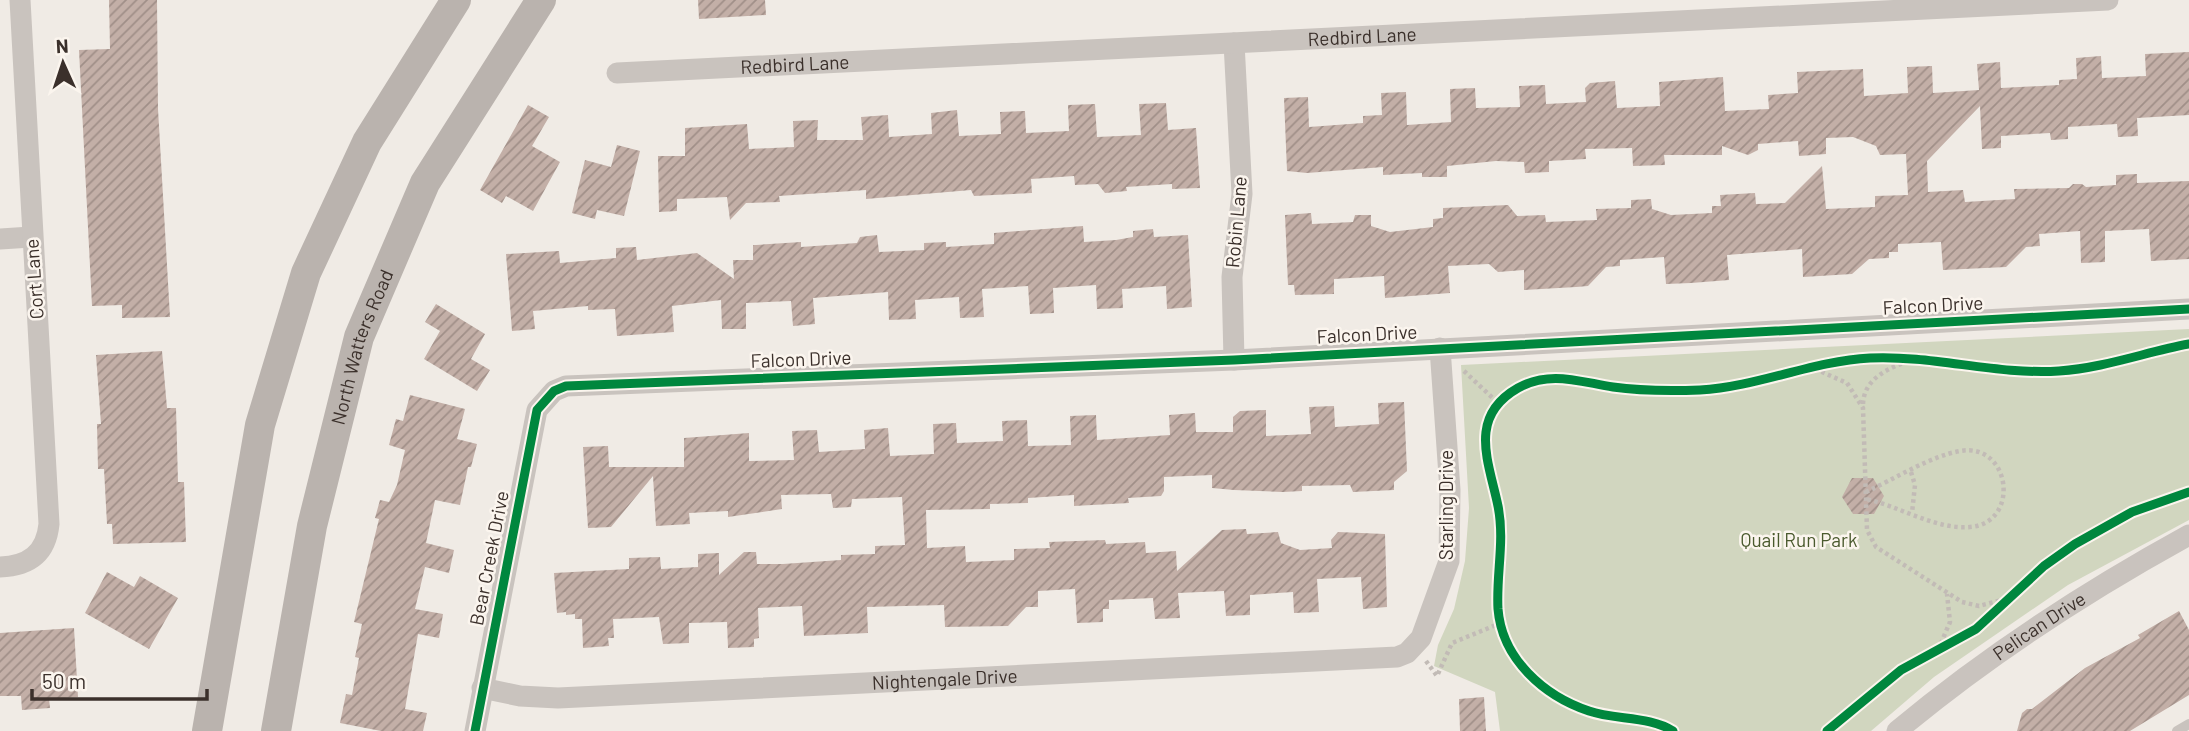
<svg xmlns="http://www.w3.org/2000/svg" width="2189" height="731" viewBox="0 0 2189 731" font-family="Barlow,sans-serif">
<defs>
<pattern id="building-hatch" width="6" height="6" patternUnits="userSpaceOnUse" patternTransform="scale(1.75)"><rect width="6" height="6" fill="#c3afa7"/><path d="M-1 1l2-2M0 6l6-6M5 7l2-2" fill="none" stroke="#a08f88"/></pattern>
</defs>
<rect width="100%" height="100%" fill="#f0ebe5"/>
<polygon fill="#d1d6bf" points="2189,329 2189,520 2068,585 1934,677 1871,731 1500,731 1495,692 1434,666 1438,645 1454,609 1465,561 1469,508 1461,365"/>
<g fill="url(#building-hatch)">
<polygon points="109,0 157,0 158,109 170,317 122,318 122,305 92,306 79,50 110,49"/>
<polygon points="698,0 765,0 766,15 699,19"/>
<polygon points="2189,52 2189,115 2137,118 2138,136 2118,137 2117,124 2068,127 2068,139 2051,140 2050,133 2001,136 2001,148 1982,149 1980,106 1927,161 1928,192 1963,190 1965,202 2015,199 2014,189 2069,188 2073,184 2082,184 2086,187 2116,185 2116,175 2137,174 2137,183 2189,181 2189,259 2151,261 2149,229 2105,231 2105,262 2081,263 2080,231 2039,234 2040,246 2026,247 2006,267 1943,270 1941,242 1898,244 1898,252 1889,252 1889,258 1869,259 1852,274 1803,277 1802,249 1727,255 1729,280 1691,283 1666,284 1664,257 1620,260 1620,266 1606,267 1588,286 1576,287 1524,290 1524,270 1498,272 1489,264 1448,266 1450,293 1385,298 1384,276 1334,279 1334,294 1295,295 1294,285 1288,285 1285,215 1311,213 1312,224 1353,222 1355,215 1371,215 1371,226 1390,232 1433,227 1433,219 1443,218 1443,208 1508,205 1517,216 1545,215 1546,222 1597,220 1596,209 1631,208 1631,200 1651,199 1652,209 1671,215 1712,213 1712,206 1721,206 1720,195 1755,193 1756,204 1785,203 1822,166 1826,209 1875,207 1875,196 1908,195 1906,154 1880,155 1876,146 1853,137 1826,138 1826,154 1799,156 1798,141 1758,144 1758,150 1748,155 1722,146 1722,155 1664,155 1665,165 1633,166 1632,148 1585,149 1586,159 1549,161 1549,172 1525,173 1524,162 1496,161 1447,166 1447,177 1422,177 1422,173 1383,175 1383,167 1307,173 1287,171 1284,98 1308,97 1309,127 1363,123 1363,116 1382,115 1381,93 1406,92 1407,125 1451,122 1450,89 1475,88 1476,108 1520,107 1519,86 1545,85 1546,104 1586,102 1585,88 1590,83 1615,81 1617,108 1660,106 1659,82 1723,77 1725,111 1769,109 1768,95 1798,93 1797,72 1863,69 1864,96 1908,93 1907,67 1932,66 1933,93 1979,90 1977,64 2000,62 2001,88 2059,85 2059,80 2077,79 2076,58 2101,56 2102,78 2146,76 2145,54"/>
<polygon points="1166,103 1168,130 1196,128 1200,188 1172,189 1172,184 1126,187 1127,191 1105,193 1098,184 1075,185 1074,176 1031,179 1032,193 974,196 971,190 866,199 866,190 779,196 780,202 746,203 730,220 727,197 677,199 677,211 659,212 658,156 685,156 685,128 747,124 749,149 794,147 793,121 818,120 817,140 863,140 861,117 888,115 889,137 932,134 931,113 957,110 959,136 1001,134 1000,112 1025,111 1026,133 1069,131 1068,105 1095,104 1097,137 1141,135 1139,104"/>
<polygon points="528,105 549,117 532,146 560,162 533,211 506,196 502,203 480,190"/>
<polygon points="617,145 640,151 624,216 597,210 595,219 572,213 585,160 611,167"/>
<polygon points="1083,226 1084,242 1116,240 1133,237 1133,231 1153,229 1154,237 1188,235 1192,307 1167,309 1166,286 1122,289 1123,308 1097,309 1096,285 1053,288 1054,313 1030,314 1028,286 982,289 984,317 960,318 959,297 915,300 916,319 889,320 888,292 813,298 815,324 793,326 791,301 746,303 746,329 722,329 721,300 672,306 674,332 617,336 615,309 588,310 588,306 533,311 535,329 512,331 506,254 559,251 560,263 616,258 616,248 636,247 637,260 697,253 734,279 733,260 753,260 753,245 756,245 801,242 801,247 857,243 860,237 877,235 879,252 924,250 924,243 946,242 946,247 994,244 994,233"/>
<polygon points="436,304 485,334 471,359 490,370 477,391 424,359 440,331 425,322"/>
<polygon points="162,351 167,408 176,408 178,482 184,482 186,542 113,544 112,524 107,524 104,469 98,469 97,424 101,424 96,355"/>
<polygon points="410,395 465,409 457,439 477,444 471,467 468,467 460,505 435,500 426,543 454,550 449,573 425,567 415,609 443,614 439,638 418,634 405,709 427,713 423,731 381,731 340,723 346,694 352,695 359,658 355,657 362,624 354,622 379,519 375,518 380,500 389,502 397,485 405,450 389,445 396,419 403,421"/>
<polygon points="1404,402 1407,471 1394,482 1394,490 1353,492 1350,485 1302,486 1302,491 1283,492 1234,490 1212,488 1212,475 1164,477 1164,491 1161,496 1128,498 1129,503 1074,506 1074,495 1028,498 1028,503 990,504 990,509 926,510 927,548 965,546 966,562 1014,560 1014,549 1050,548 1049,542 1105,540 1106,544 1145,542 1146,553 1176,551 1177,571 1222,530 1246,529 1247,534 1278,532 1281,543 1300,550 1332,548 1331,540 1338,532 1385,534 1387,607 1363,609 1361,577 1317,579 1319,612 1294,613 1293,592 1250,595 1250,615 1226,616 1224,591 1178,593 1180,618 1155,619 1153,598 1109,600 1109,609 1103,609 1103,622 1077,623 1075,589 1038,591 1038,607 1026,607 1008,626 945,627 944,605 867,607 868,633 804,636 802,606 758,608 759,638 754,639 754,647 728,648 727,622 689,623 689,643 663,644 659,617 613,619 614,638 608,638 609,646 583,648 582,619 575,619 575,614 566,615 566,612 557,613 554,573 629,569 629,558 660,557 661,569 698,567 698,554 719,553 719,575 744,552 756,552 757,564 783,564 841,560 841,555 875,554 875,546 905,545 902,497 852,499 851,507 833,508 831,494 781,495 782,509 728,517 728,511 689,513 690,524 656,526 653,476 611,527 588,528 583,447 608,446 609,467 684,467 684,438 749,433 749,461 794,460 792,431 817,430 819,452 865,449 864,430 888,428 890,456 934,454 933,424 956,423 957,443 1003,441 1002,421 1027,420 1028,446 1071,445 1070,416 1096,415 1097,440 1170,435 1169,415 1195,413 1196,432 1233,432 1233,417 1240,411 1266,410 1266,436 1311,434 1309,407 1334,406 1335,427 1379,424 1378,403"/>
<polygon points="1852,478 1873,478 1884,496 1874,514 1853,514 1842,497"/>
<polygon points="107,572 134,587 140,576 178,598 149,649 85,613"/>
<polygon points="2179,611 2189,630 2189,695 2130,731 2017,731 2022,713 2027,709 2032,709 2085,668 2140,638 2138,635"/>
<polygon points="74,628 78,697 49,699 50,708 22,710 21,696 0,696 0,633"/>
<polygon points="1484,697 1486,731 1460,731 1459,699"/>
</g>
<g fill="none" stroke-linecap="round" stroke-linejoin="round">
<g stroke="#c2bbb6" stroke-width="4.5" stroke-dasharray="3.5 3.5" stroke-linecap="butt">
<polyline points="1815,369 1847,383 1863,408 1867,530 1876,547 1962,602 1979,606 2009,598"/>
<polyline points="1464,371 1498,403"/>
<path d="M1863,404C1864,378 1889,368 1911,360"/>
<polyline points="1911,472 1915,485 1912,513"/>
<path d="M1866,492C1894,479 1931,456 1960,451C2011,442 2021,523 1970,527C1936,530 1899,506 1866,499"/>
<polyline points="1938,650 1950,622 1947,594"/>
<polyline points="1426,661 1437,676 1452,643 1501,623"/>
</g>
<polyline stroke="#c9c3be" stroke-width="10" points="2177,731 2189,724"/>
<g stroke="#c9c3be" stroke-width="21">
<polyline points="1234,43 1242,194 1232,277 1234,360"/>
<path id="s1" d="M617,73L2108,0"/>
<polyline points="0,239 31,237"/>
<path d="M0,567C28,566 46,554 49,524L20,0"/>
<path id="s2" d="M482,688L520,696L558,698L1397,657L1407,653L1421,638L1449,561L1450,490L1440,348"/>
<polyline points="475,731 537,410 554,391 566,386 1234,360 2189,309"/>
<path id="s3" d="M1897,731C1988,655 2085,592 2189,535"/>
</g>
<g stroke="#bab3ae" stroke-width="30">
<polyline points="207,731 260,425 306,273 367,142 456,0"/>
<path id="s4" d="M276,731L312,526L359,337L425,183L541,0"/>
</g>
<g stroke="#fbf5ee" stroke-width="13">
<g id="cycleway">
<polyline points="475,731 537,410 554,391 566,386 1234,360 2189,309"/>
<path d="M1673,731C1650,716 1615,720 1589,711C1544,696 1502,659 1498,609C1496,574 1505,541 1498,506C1489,462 1467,417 1518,388C1550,370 1580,382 1613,387C1641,391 1672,391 1700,390C1757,387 1812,361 1870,358C1933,355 1996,375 2059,371C2104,368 2146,352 2189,344"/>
<polyline points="1827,731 1901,670 1976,629 2044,566 2075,544 2132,512 2189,492"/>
</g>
</g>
<use href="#cycleway" stroke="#00873e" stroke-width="9"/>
</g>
<g text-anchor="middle" stroke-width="5" stroke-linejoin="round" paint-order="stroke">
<g font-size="19" fill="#3b302b" stroke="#fbf5ee">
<text dy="7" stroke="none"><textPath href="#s1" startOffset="746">Redbird Lane</textPath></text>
<text dy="7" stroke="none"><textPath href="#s1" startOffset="178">Redbird Lane</textPath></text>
<text transform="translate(1236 222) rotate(-85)" y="7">Robin Lane</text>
<text transform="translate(34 279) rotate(-94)" y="7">Cort Lane</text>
<text transform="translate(1933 305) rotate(-3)" y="7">Falcon Drive</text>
<text transform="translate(1367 334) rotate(-3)" y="7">Falcon Drive</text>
<text dy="7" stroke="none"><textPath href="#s4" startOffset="394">North Watters Road</textPath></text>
<text transform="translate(801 359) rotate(-2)" y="7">Falcon Drive</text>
<text transform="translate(1446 505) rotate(-90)" y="7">Starling Drive</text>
<text transform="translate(489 558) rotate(-79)" y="7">Bear Creek Drive</text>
<text dy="7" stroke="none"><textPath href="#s3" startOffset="177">Pelican Drive</textPath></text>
<text dy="7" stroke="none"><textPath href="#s2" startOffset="464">Nightengale Drive</textPath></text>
</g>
<g font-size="19" fill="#4a5a2e" stroke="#fbf5ee">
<text x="1799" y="547">Quail Run Park</text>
</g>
</g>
<g transform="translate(63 63) rotate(357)" stroke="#fbf5ee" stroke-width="5" paint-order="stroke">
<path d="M0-5L12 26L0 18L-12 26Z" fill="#3b302b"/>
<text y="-10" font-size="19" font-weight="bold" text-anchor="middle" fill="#3b302b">N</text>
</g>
<path d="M32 689v10h175v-10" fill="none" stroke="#3b302b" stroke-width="3.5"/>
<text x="42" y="689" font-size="21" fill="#3b302b" stroke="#fbf5ee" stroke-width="5" paint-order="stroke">50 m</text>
</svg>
